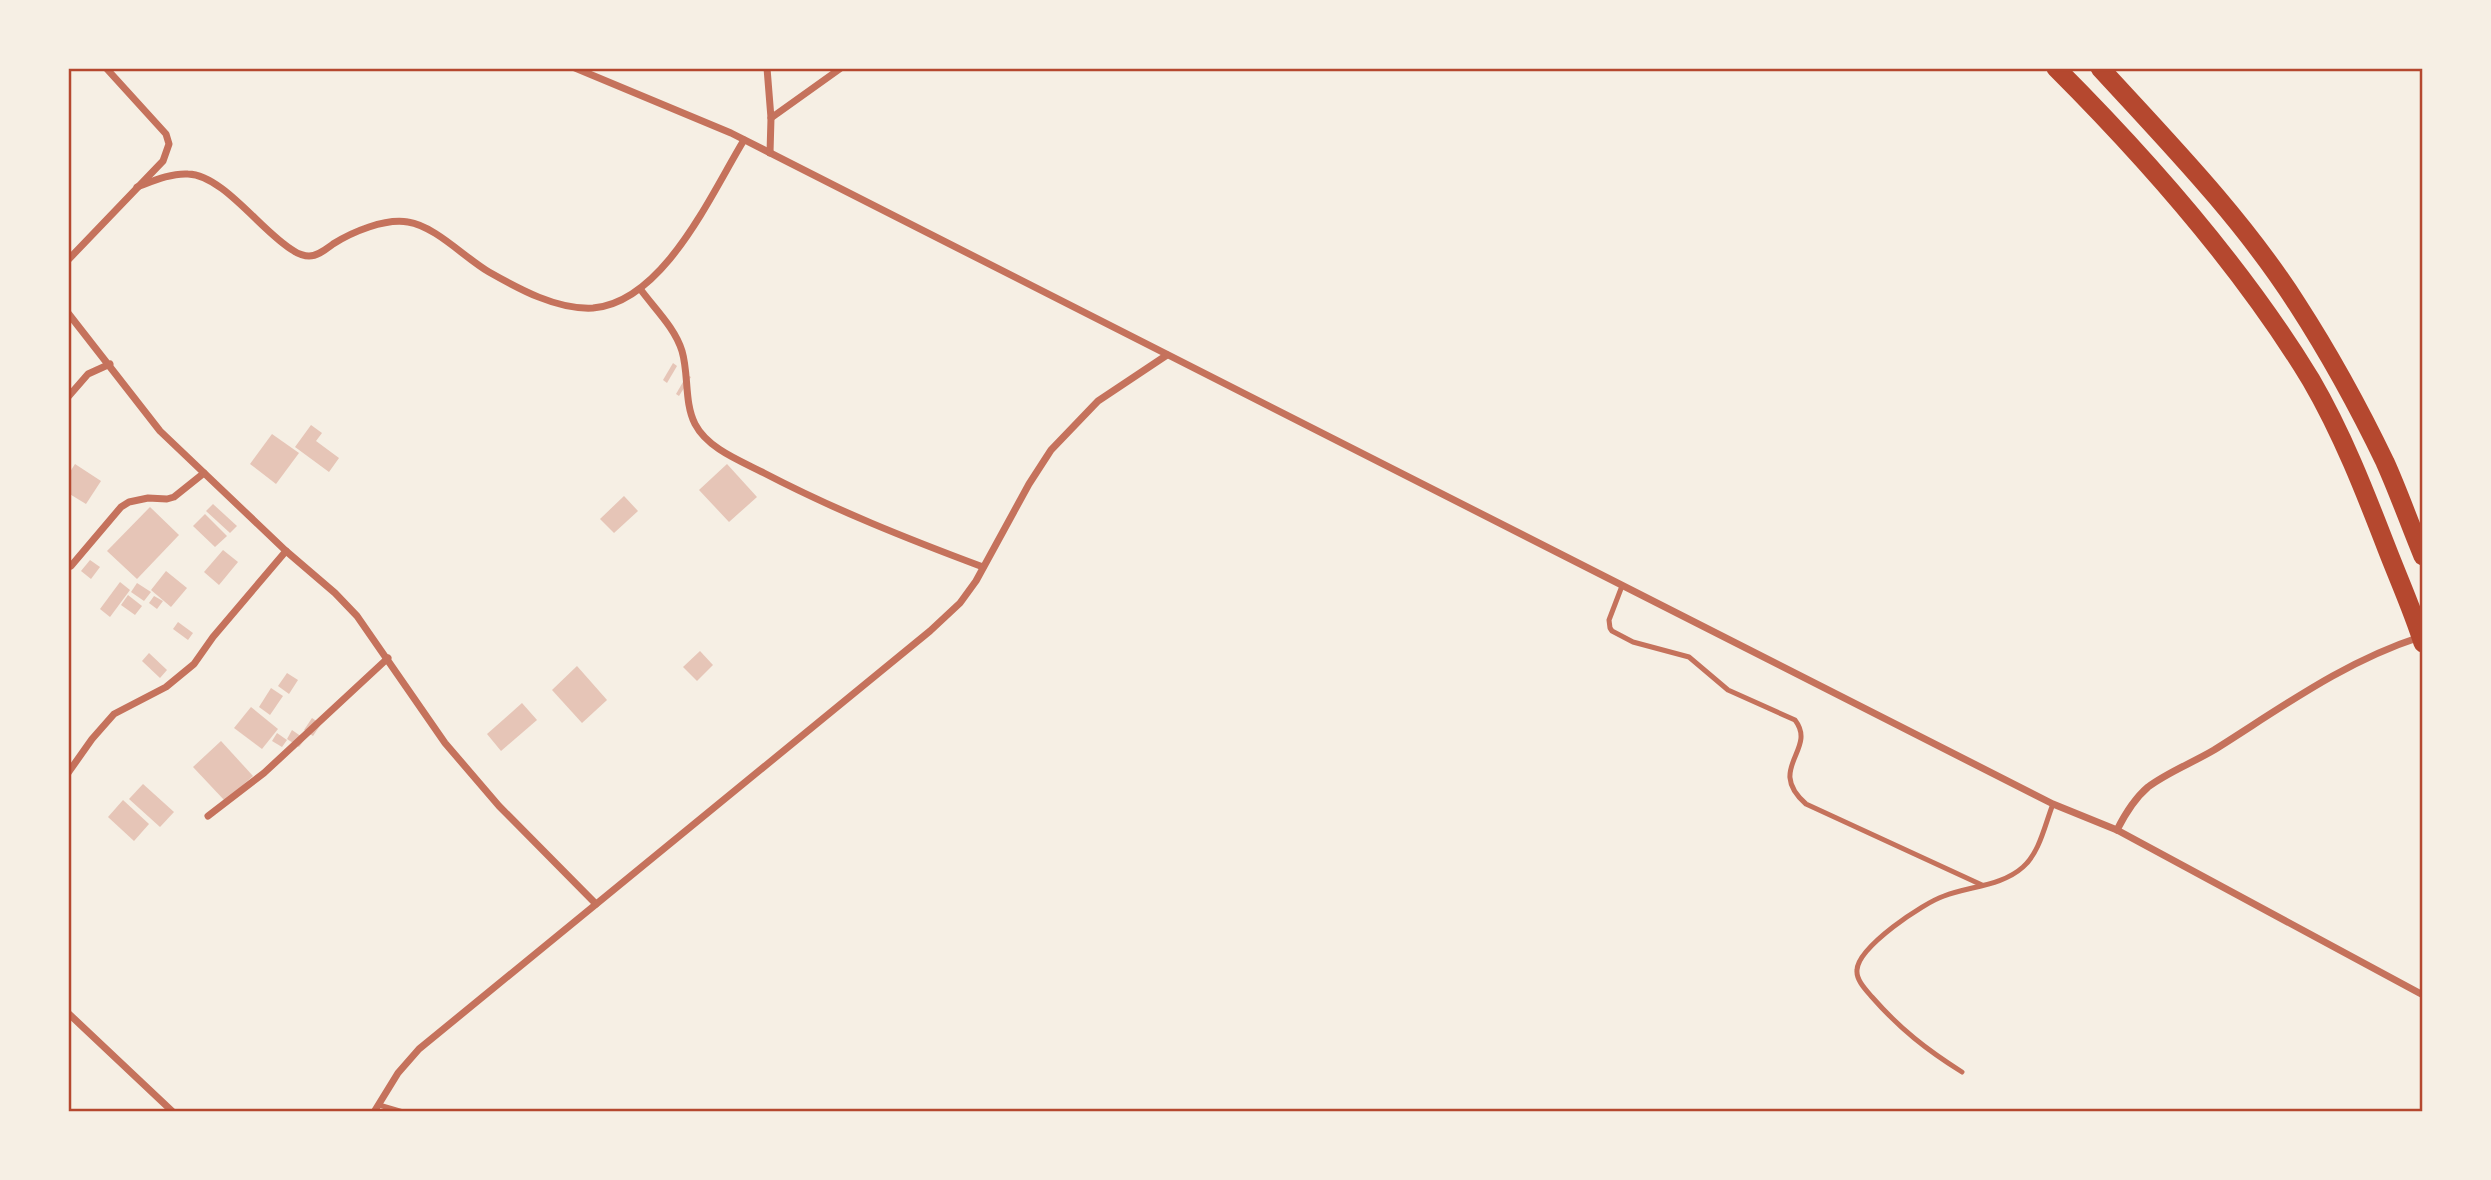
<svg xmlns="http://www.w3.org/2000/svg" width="2491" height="1180" viewBox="0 0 2491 1180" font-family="Karla,sans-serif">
<rect width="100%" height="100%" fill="#f6efe4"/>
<g fill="#e6c5b7">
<polygon points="673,363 677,366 667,383 663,380"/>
<polygon points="687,375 691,377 679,396 676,394"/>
<polygon points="311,425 322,433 316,441 339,458 329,472 295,447"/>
<polygon points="272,434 299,453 276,484 250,464"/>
<polygon points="75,464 101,481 86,504 68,493 68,475"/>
<polygon points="727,464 757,497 729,522 699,490"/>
<polygon points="624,496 638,511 614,533 600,519"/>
<polygon points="213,504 237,526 230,533 206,511"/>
<polygon points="150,507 179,535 137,579 107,551"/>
<polygon points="205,514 227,536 215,547 193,526"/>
<polygon points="223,550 238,562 219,585 204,572"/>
<polygon points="90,560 100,567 91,579 81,571"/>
<polygon points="166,571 187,588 171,607 151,590"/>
<polygon points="120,582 130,590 110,617 100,609"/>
<polygon points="137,583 151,592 144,601 131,592"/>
<polygon points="128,595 142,606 135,615 121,605"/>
<polygon points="154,596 163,601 157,609 149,603"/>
<polygon points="178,622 193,633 188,640 173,629"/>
<polygon points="700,651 713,665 697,681 683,667"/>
<polygon points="149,653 167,670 160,678 142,661"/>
<polygon points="577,666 607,700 582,723 552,690"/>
<polygon points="287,673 298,680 289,694 278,686"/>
<polygon points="271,688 283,696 270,715 259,707"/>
<polygon points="522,703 537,720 501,751 487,734"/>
<polygon points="251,707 278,729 262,749 234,728"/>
<polygon points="312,718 321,724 313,736 304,730"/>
<polygon points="292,730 305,739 299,747 287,739"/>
<polygon points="277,733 287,740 282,747 272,741"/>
<polygon points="221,741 253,776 225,801 193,767"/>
<polygon points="143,784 174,812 160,827 129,799"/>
<polygon points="123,800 149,824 134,841 108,817"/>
</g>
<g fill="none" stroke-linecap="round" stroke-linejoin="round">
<g stroke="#c5725c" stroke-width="5">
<path d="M1622,586L1609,620L1610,628L1612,631L1633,642L1689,657L1728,690L1795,720C1818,750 1765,768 1806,804L1982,885"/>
<path d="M1962,1072C1927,1050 1900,1029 1872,997C1866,990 1856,980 1857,970C1858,947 1923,903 1944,896C1970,886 2002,886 2023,867C2040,852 2045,824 2053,804"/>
<polyline points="379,1105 403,1112"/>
</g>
<g stroke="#c5725c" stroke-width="7">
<polyline points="575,68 731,133 2053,804 2117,830 2423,995"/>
<polyline points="767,68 771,118 770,153"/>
<polyline points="771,118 841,68"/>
<path d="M137,187C153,181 171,173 188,174C224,175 263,234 294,251C298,254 305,256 309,256C318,256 326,249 333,244C352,232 385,218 408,222C435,226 465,258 489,272C519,289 557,310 593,308C664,302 711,194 744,140"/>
<polyline points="68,260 163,161 169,144 166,134 106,68"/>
<path d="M641,290C655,309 675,328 682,351C689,375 684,402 695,424C708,449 741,461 764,473C835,510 908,539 983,567"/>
<polyline points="68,313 160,431 286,551 335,593 357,616 445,743 499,806 596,904"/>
<polyline points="68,397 88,374 110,364"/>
<polyline points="71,566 121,507 129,502 148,498 167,499 174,497 204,473"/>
<polyline points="68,773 92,739 114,714 166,687 194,664 213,637 286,551"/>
<polyline points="208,816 264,773 388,658"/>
<path d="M2117,830C2125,814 2134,799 2148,787C2168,772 2192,763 2214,750C2281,708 2343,662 2420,637"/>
<polyline points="68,1013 173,1112"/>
<polyline points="374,1112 398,1073 419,1049 930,631 960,603 976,581 1029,484 1051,450 1098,401 1167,355"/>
</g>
<g stroke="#b5482f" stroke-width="19">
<path d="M2056,68C2147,159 2244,270 2311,380C2342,433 2365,492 2387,549C2399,580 2413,611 2423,643"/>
<path d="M2100,68C2169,143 2242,218 2297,304C2330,355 2359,408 2385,462C2399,493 2410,525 2423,556"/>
</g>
</g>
<rect width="2491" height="1180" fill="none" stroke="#f6efe4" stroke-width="140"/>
<rect x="70" y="70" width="2351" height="1040" fill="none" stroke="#b5482f" stroke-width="2.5"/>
</svg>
